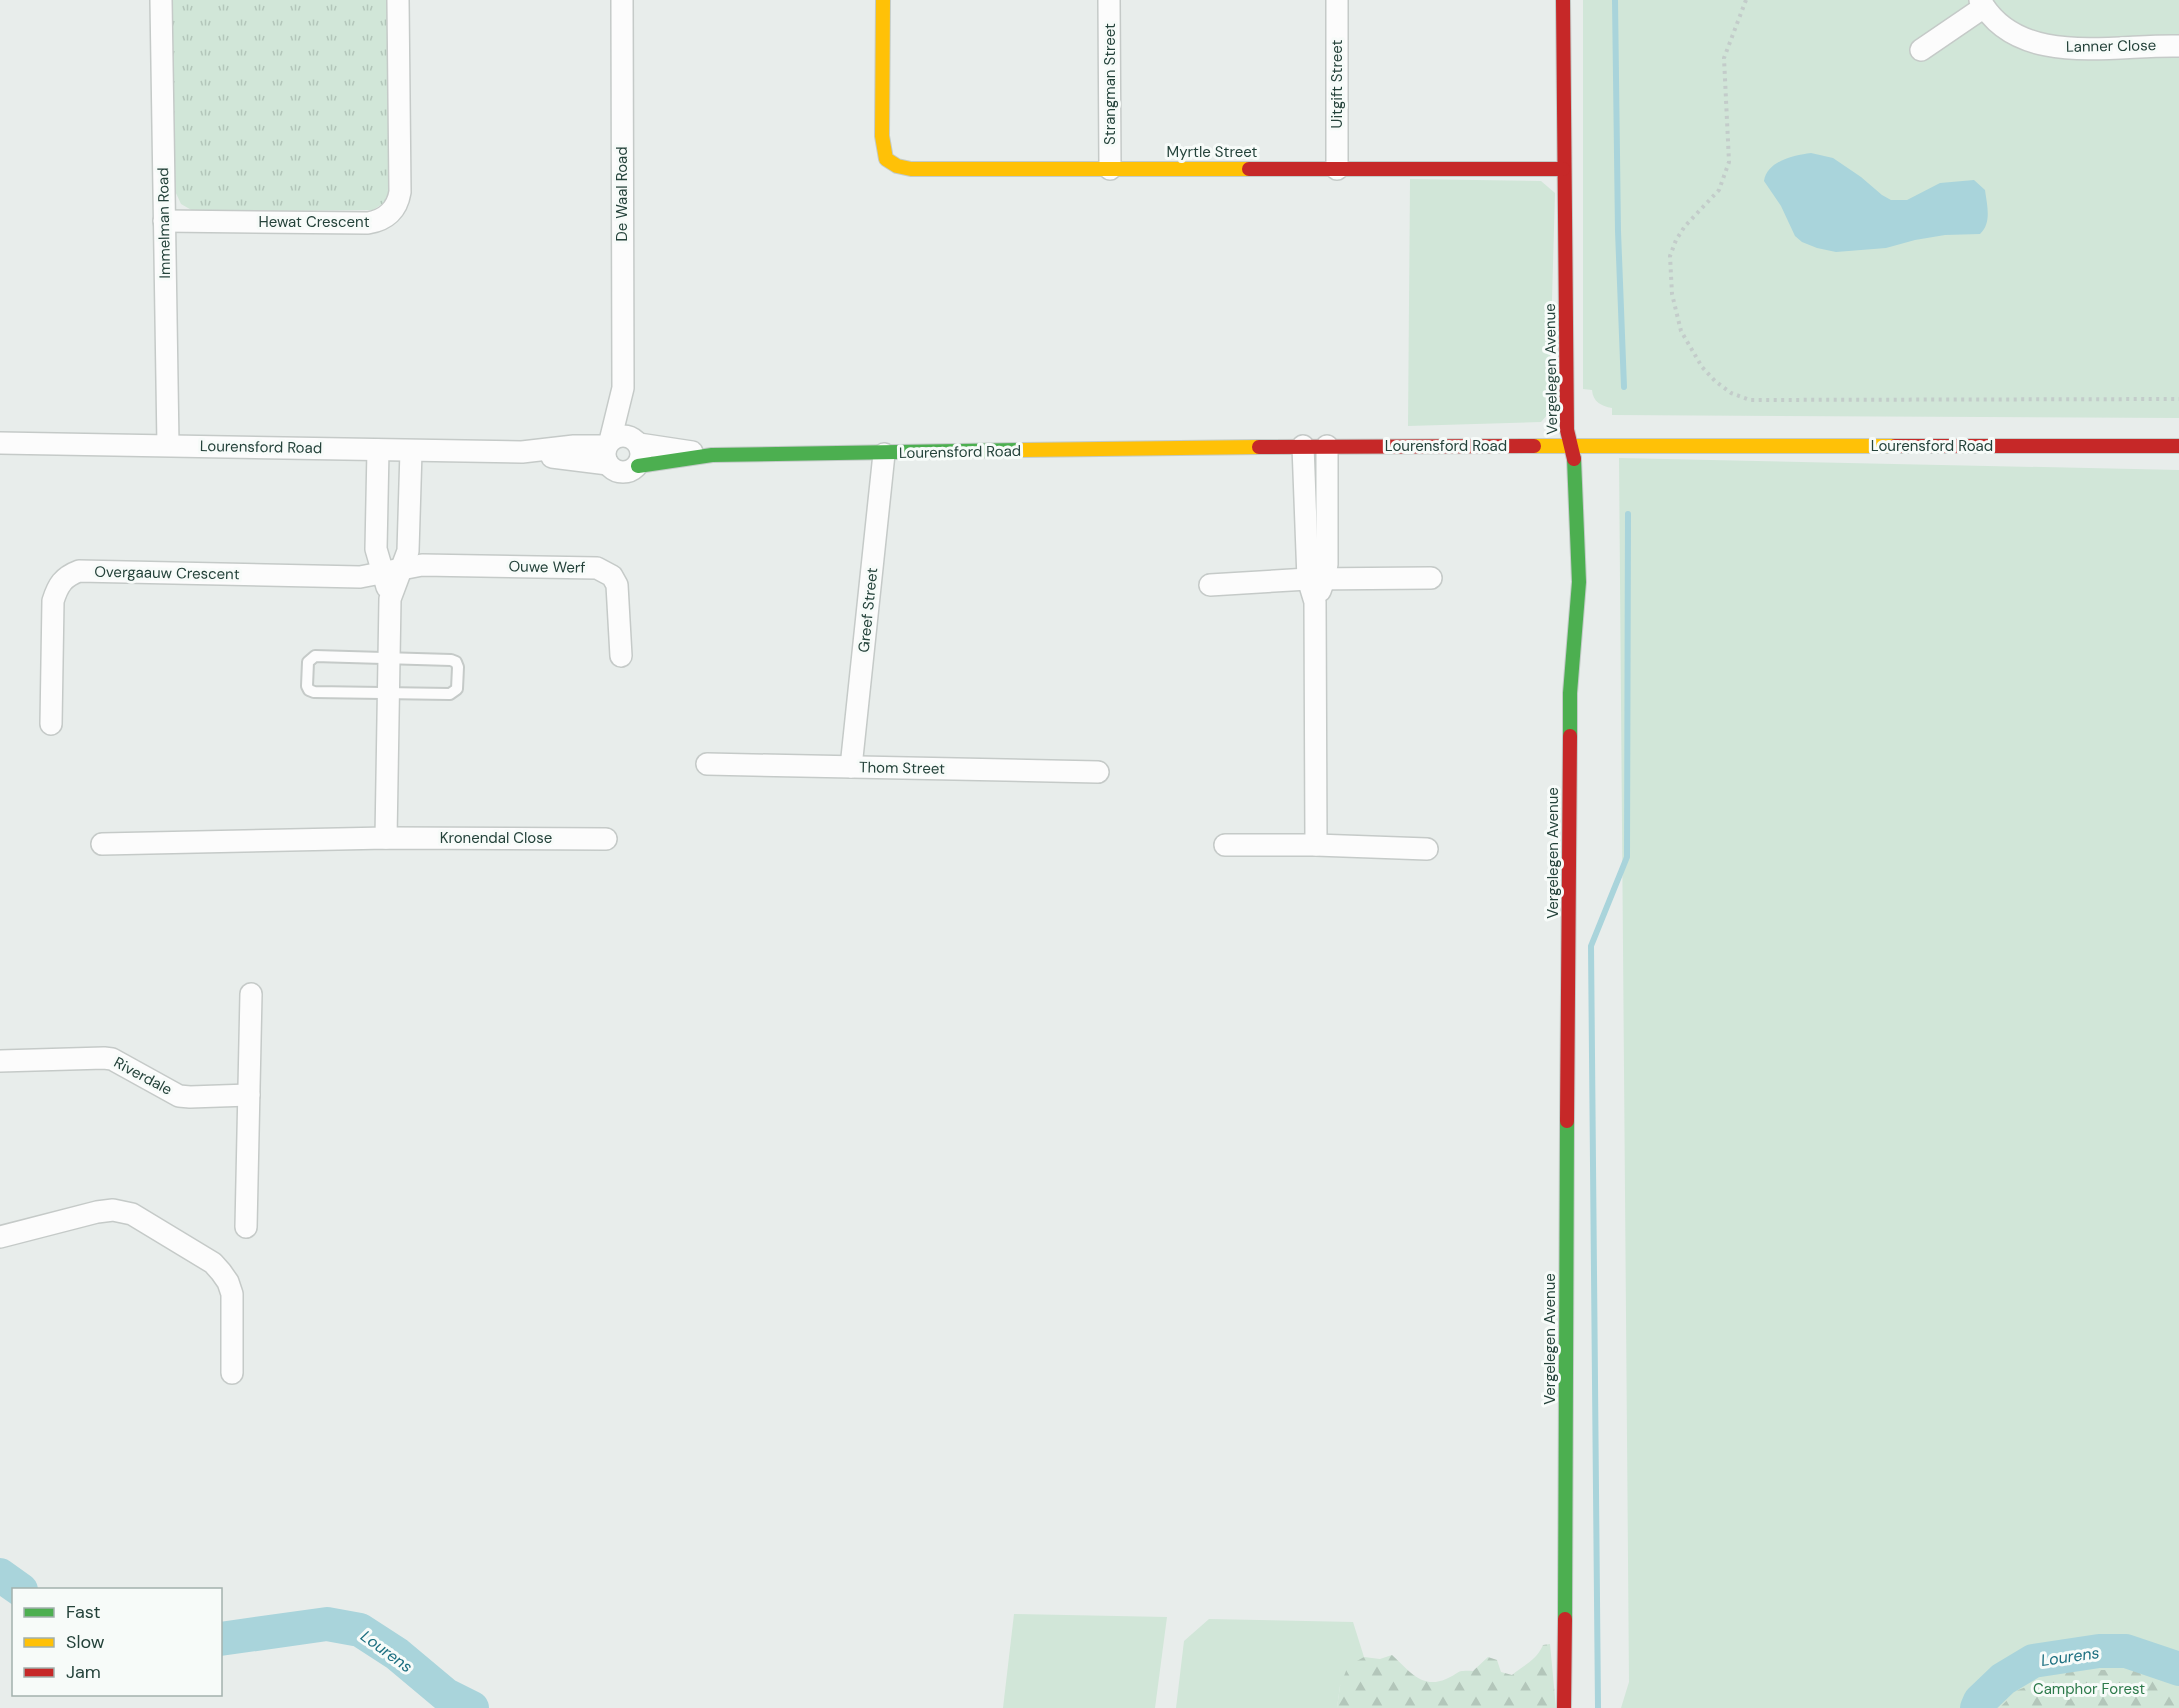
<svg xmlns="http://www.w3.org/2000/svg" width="2179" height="1708" viewBox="0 0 2179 1708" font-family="'DM Sans',sans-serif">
<defs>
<pattern id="forest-firs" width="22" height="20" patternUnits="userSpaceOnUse" patternTransform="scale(1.5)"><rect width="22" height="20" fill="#d1e6d8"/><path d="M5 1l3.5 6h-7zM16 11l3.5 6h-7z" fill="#b3c6ba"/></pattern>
<pattern id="park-tufts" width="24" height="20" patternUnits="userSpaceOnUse" patternTransform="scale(1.5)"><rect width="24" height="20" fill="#d1e6d8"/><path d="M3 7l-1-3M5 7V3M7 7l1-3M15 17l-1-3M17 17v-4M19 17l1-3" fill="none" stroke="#b3c6ba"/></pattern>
</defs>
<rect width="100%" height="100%" fill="#e8edeb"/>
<g fill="#d1e6d8">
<path d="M1583,0H2179V418L1612,415V408C1601,406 1593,402 1592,390L1583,389Z"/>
<polygon points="1410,179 1541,181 1555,193 1549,407 1548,414 1541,422 1408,426"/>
<polygon points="1619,458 2179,470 2179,1680 2140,1670 2019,1690 1999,1708 1621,1708 1629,1682"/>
<polygon points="1014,1614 1167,1617 1155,1708 1003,1708"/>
<polygon points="1209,1619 1353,1622 1364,1657 1340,1686 1337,1708 1176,1708 1184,1641"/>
</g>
<g fill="url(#forest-firs)">
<path d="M1550,1644L1556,1708H1337L1340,1686L1348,1666L1364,1657L1380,1659L1392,1655C1408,1669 1421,1690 1446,1679C1461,1673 1454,1670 1473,1671L1488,1657L1497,1660L1501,1672L1512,1675C1525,1664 1536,1661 1543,1645Z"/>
<polygon points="2071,1670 2140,1670 2177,1679 2179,1680 2179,1708 1999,1708 2018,1690"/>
</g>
<polygon fill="url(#park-tufts)" points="172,0 389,0 391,185 385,202 373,210 195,212 181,204 175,191"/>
<path fill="#a9d4db" d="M1811,153L1833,158L1861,177L1882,195L1891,200H1907L1940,183L1974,180L1985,190C1987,205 1992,223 1980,234L1945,235L1915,240L1886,248L1836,252L1817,248L1802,242L1795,236L1781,206L1764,181C1767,161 1794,155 1811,153Z"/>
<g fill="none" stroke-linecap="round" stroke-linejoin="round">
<g stroke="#a9d4db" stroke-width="6">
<polyline points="1615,0 1618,231 1624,387"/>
<polyline points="1598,1708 1591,946 1627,857 1628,514"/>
</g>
<g stroke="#a9d4db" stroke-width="34">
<polyline points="0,1575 21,1590"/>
<polyline points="220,1639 327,1624 360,1630 397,1654 446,1695 472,1708"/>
<polyline points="1977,1708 1980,1701 2003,1679 2033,1661 2099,1651 2126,1651 2179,1669"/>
</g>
<g stroke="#c5cac8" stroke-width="14">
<polygon id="lane" points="315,656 451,660 456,662 458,667 457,689 450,694 314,692 309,690 307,686 308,662"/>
</g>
<g stroke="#c5cac8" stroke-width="24">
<g id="street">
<polyline points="161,0 168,445"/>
<polyline points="1109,0 1110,169"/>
<polyline points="1337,0 1337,169"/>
<path d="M1980,0C2018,69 2115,44 2179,46"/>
<polyline points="1921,50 1984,7"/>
<path d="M164,221L368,223C386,220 397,210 400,192L398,0"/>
<circle cx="623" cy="454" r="18"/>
<polyline points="610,441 623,388 622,0"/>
<polyline points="0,443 522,452 574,446 606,446"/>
<polyline points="639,444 692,452"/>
<polyline points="1303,446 1308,579 1315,602 1316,845"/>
<polyline points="378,450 376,549 387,587"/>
<polyline points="552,457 608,464"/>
<polyline points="1210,585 1308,579 1431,578"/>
<polyline points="1320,591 1324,580 1327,564 1327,446"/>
<path d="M51,724L53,601C58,585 63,577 79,571L360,577L422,565L597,568L612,576L617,585L621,656"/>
<polyline points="707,764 1098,772"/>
<polyline points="851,767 884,454"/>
<polyline points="386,838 390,599 408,551 411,451"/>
<polyline points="102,844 386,838 606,839"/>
<polyline points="1225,845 1316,845 1427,849"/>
<polyline points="0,1061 104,1058 112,1059 179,1096 190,1097 249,1095"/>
<polyline points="246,1227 251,994"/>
<polyline points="0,1237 97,1212 113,1210 132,1214 213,1263 221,1272 228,1282 232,1294 232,1373"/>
</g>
</g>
<g stroke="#c3cbc8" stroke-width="16">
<g id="fast">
<polyline points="638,466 712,455 1021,450"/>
<polyline points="1570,736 1570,693 1579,582 1574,459"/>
<polyline points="1565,1619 1567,1121"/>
</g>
</g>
<g stroke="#c3cbc8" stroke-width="16">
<g id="slow">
<polyline points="883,0 882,136 886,159 897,166 911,169 1249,169"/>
<polyline points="1534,446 1895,446"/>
<polyline points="1021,450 1259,447"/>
</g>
</g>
<g stroke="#c3cbc8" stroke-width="16">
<g id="jam">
<polyline points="1563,0 1567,430 1574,459"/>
<polyline points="1249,169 1563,169"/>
<polyline points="1895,446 2179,446"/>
<polyline points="1259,447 1534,446"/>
<polyline points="1567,1121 1570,736"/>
<polyline points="1564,1708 1565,1619"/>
</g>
</g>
<polyline stroke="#c3ccca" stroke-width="4" stroke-dasharray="3 4.5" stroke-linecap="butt" points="1746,0 1724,58 1729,162 1719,190 1685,226 1676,240 1670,256 1672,294 1681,331 1702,367 1715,381 1731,393 1750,400 2179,399"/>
<use href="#lane" stroke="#fcfcfc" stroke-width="10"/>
<use href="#street" stroke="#fcfcfc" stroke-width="21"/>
<use href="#fast" stroke="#4caf50" stroke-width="14"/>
<use href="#slow" stroke="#ffc107" stroke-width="14"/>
<use href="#jam" stroke="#c62828" stroke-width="14"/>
</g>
<g text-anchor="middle" stroke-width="6" stroke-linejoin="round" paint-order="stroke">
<g font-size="15" fill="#24423a" stroke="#f7fbf9">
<text transform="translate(2111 46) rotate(-1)" y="5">Lanner Close</text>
<text transform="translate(1110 84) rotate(-90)" y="5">Strangman Street</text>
<text transform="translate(1337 84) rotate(-90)" y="5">Uitgift Street</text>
<text x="1212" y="157">Myrtle Street</text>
<text transform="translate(622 194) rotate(-90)" y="5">De Waal Road</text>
<text x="314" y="227">Hewat Crescent</text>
<text transform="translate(164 223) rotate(-91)" y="5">Immelman Road</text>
<text transform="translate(1551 369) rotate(-91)" y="5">Vergelegen Avenue</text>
<text x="1446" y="451">Lourensford Road</text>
<text x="1932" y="451">Lourensford Road</text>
<text transform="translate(261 447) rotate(1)" y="5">Lourensford Road</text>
<text transform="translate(960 452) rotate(-1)" y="5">Lourensford Road</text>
<text transform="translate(547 567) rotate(1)" y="5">Ouwe Werf</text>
<text transform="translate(167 573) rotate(1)" y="5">Overgaauw Crescent</text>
<text transform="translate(868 610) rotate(-84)" y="5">Greef Street</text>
<text transform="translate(902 768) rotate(1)" y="5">Thom Street</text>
<text x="496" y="843">Kronendal Close</text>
<text transform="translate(1553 853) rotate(-90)" y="5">Vergelegen Avenue</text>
<text transform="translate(143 1076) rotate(28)" y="5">Riverdale</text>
<text transform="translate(1550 1339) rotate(-90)" y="5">Vergelegen Avenue</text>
</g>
<g font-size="15" fill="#2d7a4b" stroke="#f7fbf9">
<text x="2089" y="1694">Camphor Forest</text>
</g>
<g font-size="16" font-style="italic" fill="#1c6f80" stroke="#f7fbf9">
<text transform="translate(387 1651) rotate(36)" y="6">Lourens</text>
<text transform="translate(2070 1656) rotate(-8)" y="6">Lourens</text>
</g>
</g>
<rect x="12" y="1588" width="210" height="108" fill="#f7fbf9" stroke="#a3b1ad" stroke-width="1.5"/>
<rect x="24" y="1608" width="30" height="9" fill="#4caf50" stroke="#a3b1ad" stroke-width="1.5"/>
<text x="66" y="1618" font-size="18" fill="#24423a">Fast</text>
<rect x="24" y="1638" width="30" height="9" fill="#ffc107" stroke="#a3b1ad" stroke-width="1.5"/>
<text x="66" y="1648" font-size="18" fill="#24423a">Slow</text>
<rect x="24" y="1668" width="30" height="9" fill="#c62828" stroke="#a3b1ad" stroke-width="1.5"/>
<text x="66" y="1678" font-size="18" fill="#24423a">Jam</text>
</svg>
